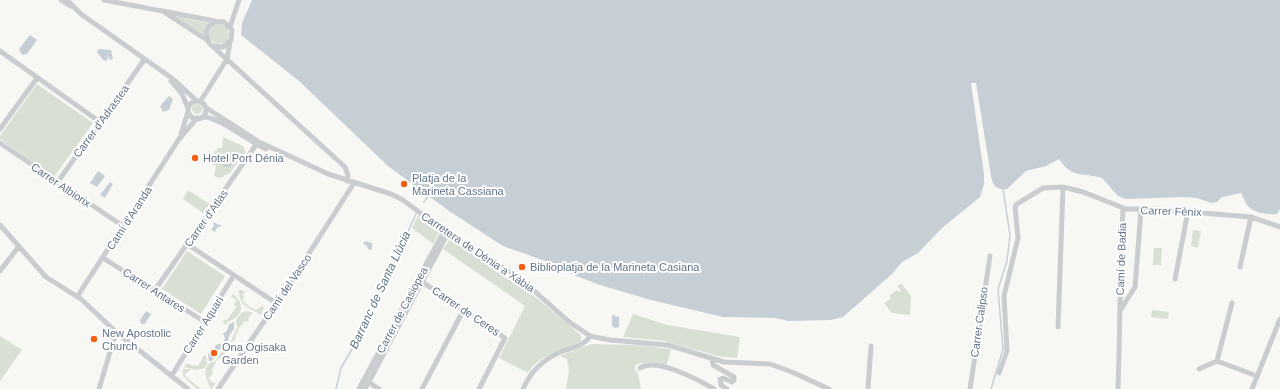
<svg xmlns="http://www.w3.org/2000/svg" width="1280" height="389" viewBox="0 0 1280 389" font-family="Arial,sans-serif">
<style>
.green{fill:#d8e0d4}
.water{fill:#c6cfd5}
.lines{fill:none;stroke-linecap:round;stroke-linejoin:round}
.stream{stroke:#c6cfd5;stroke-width:1.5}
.minor{stroke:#cacdd0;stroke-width:5}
.poi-dot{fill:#f55f16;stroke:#fff;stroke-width:1.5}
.labels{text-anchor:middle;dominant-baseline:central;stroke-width:4;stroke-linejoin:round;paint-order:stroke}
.street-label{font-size:11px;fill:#637488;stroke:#fff}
.poi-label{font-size:11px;fill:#637488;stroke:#fff;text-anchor:start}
.water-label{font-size:12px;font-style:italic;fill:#5f7784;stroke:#fff}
</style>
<rect width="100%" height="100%" fill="#f7f8f4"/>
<!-- green -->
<path class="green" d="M174,16l35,7 -4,5 -1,7z
M209 34a10 10 0 1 1 20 0a10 10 0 1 1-20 0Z
M37,84l56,39 -39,54 -54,-38v-3z
M192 109a5 5 0 1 1 10 0a5 5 0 1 1-10 0Z
M223,137l20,9 3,6 -17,22 -4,1 -4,3 -7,-2 2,-10 -6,-3v-3l5,-9 2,-1 1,-2h4z
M188,190l22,14 -7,9 -20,-14z
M418,216l21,17 -6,11 -21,-16z
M1193,230l8,1 -3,17 -7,-2z
M450,239l77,51 54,45v6c-19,11 -41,12 -53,32l-29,-15 26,-52 -82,-57z
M1154,248h8l-1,17h-8z
M187,251l38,25 -24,38 -39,-25z
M901,283l10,13 -1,19 -18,-2 -8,-10 7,-4 -2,-3 8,-6 2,2 2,-1 -4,-5z
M239,290h3l3,2 -3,3 2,1 -1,5 7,6 6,3 6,-4 2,1 -3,8c-11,-7 -23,-9 -22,-25z
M233,294c8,6 12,17 2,24 -3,3 -7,2 -10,7l-2,-3 1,-2h3l9,-13 -2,-3 3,-4 -6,-3z
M1152,310l17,2 -1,7 -17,-2z
M248,311l5,2 -5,5 1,2 -1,2 -3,-1 -7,8 1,2 -3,3 -1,6 -5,3 7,-15 -1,-8 6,-8z
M633,314l34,11 73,12 -3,21 -19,-2 -54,-15 -41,-4z
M0,336l22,14 -22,31z
M591,344l47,1 33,4 -4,16 -16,-3 -15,2 -1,5 3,4 3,16h-75l3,-19 -2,-11 -7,-3z
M227,348l3,2 -2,2 -2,-1 -2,6 -2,-1 -6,5 -4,9 1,4 -5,4 3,2v2l5,1 -5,6c-3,-7 -9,-17 -3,-24 2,-3 6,-3 8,-5 4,-5 5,-9 11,-12z
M204,355l2,1 1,8 -2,4 -9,2 -12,-3 3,-4 6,3 1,-1 4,1z
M183,369h8l-6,5 1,3 15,12h-4l-14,-13z"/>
<!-- water -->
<path class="water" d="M252,0h1028v209l-3,5c-10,1 -24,-1 -30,-9 -3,-4 -3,-8 -6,-12l-19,4 -5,5 -6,1 -14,-5 -14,-1 -57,2 -8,-3 -16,-18c-20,-6 -30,1 -43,-19l-13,7 -20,5 -19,18c-11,1 -14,-3 -16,-13l-15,-93h-5l13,91v10l-4,13 -38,31 -24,25 -16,9 -10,12 -49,43 -12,3 -42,1 -14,-3 -52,-1 -72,-17 -51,-15 -24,-9 -25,-13 -48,-17 -54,-35 -61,-45 -89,-85 -58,-46 1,-12z
M30,35l7,5 -10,14 -5,1 -3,-6z
M99,49l12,1 2,9 -3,1 -2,-4 -1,5 -4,-1 -6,-8z
M169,96l4,3 -4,11 -6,2 -3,-6z
M221 161a6 6 0 1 1 12 0a6 6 0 1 1-12 0Z
M98,171l7,5 -8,11 -7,-4z
M110,182l3,2 -8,14 -5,-3z
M213,222l9,4 -5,2 -2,4 -4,-3 3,-3z
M365,241l7,2v6l-3,1 -3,-5 -3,-1z
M146,311l5,3 -6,10h-4l-1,-4z
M614,314l2,3 3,-1v11l-4,1 -3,-2v-10z
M234,322v7l-5,7 -2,10 -9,4 -6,11h-3l-1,-7 6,-5 2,-4 7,-2 2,-5 -2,-5 3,-1 3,-8z"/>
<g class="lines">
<!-- stream -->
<path class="stream" d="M424,202l5,-7
M336,389l5,-21 25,-43 50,-111
M991,389l12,-40 -5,-60 9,-28 3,-26 -7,-46"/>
<!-- minor -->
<path class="minor" d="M61,0l9,6
M67,0l14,14 92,65 24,22
M104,0l111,21
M164,12l43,28
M230,27l9,-27
M214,46l9,1 8,-7 1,-10 -8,-8c-9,-2 -15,2 -18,10l3,11 136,124 3,8 -1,6
M0,51l100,71
M171,81l11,13 6,14
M188 110a9 9 0 1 1 18 0a9 9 0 1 1-18 0Z
M200,102l27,-43 3,-17
M205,107l54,35 50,23 19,9 63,20 12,6 41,31 77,48 47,42 22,15 20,4 58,5 56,17 46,2 22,8 37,17
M202,117c15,-2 47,25 64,32
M0,129l37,-51
M181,134l7,-22
M0,143l123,83
M57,183l87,-123
M0,225l46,52 35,22 35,33 72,57
M187,244l89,59
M103,258l102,64
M1240,267l11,-50
M0,271l19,-25
M1175,279l13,-68
M421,281l84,57 -26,51
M155,290l101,-145
M77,297l102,-158 18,-21
M1121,309l14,-22 6,-77
M1058,327l5,-140
M712,358l1,7 21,12v3l-2,2 -9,-4 -3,1 1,6 6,4
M1217,361l15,-58
M640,368c16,-11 59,12 74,21
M1199,369l18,-8 40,15
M999,373l8,-22 -3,-55 14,-58 -3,-31 2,-3 26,-16 20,-1 20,5 43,17h28l97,8 29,10
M172,375l62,-100
M367,381l12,8
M99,389l17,-57
M218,389l72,-106 64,-100
M359,389l85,-158
M365,389l83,-156
M422,389l42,-80
M523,389c8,-19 22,-31 40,-38 11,-4 21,-5 27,-15
M868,389l3,-43
M970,389l20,-133
M1118,389c2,-60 2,-120 5,-180
M1252,389l28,-70"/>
</g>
<!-- markers -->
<g class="poi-dot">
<circle cx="195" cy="158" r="4"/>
<circle cx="404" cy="184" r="4"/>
<circle cx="522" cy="267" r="4"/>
<circle cx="94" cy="339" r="4"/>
<circle cx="214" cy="353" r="4"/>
</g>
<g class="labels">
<!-- street labels -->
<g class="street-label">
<text transform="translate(101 121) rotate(-54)">Carrer d'Adrastea</text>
<text transform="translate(61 185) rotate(34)">Carrer Albiorix</text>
<text transform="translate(1171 211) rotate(2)">Carrer Fènix</text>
<text transform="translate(129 218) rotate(-57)">Camí d'Aranda</text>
<text transform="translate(206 218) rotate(-55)">Carrer d'Atlas</text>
<text transform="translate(478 252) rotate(34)">Carretera de Dénia a Xàbia</text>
<text transform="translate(1121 259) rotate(-88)">Camí de Badia</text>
<text transform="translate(287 287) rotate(-56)">Camí del Vasco</text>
<text transform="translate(154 290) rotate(33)">Carrer Antares</text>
<text transform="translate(402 310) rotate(-62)">Carrer de Casiopea</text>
<text transform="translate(466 311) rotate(34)">Carrer de Ceres</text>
<text transform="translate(979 322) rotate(-82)">Carrer Calipso</text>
<text transform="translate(203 325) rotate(-58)">Carrer Aquari</text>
</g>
<!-- poi labels -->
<g class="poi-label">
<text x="203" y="158">Hotel Port Dénia</text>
<text x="412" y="178">Platja de la<tspan x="412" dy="13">Marineta Cassiana</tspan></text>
<text x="530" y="267">Biblioplatja de la Marineta Casiana</text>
<text x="102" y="333">New Apostolic<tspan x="102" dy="13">Church</tspan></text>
<text x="222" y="347">Ona Ogisaka<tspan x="222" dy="13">Garden</tspan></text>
</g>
<!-- water labels -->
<g class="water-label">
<text transform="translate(380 290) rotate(-65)">Barranc de Santa Llúcia</text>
</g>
</g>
</svg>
